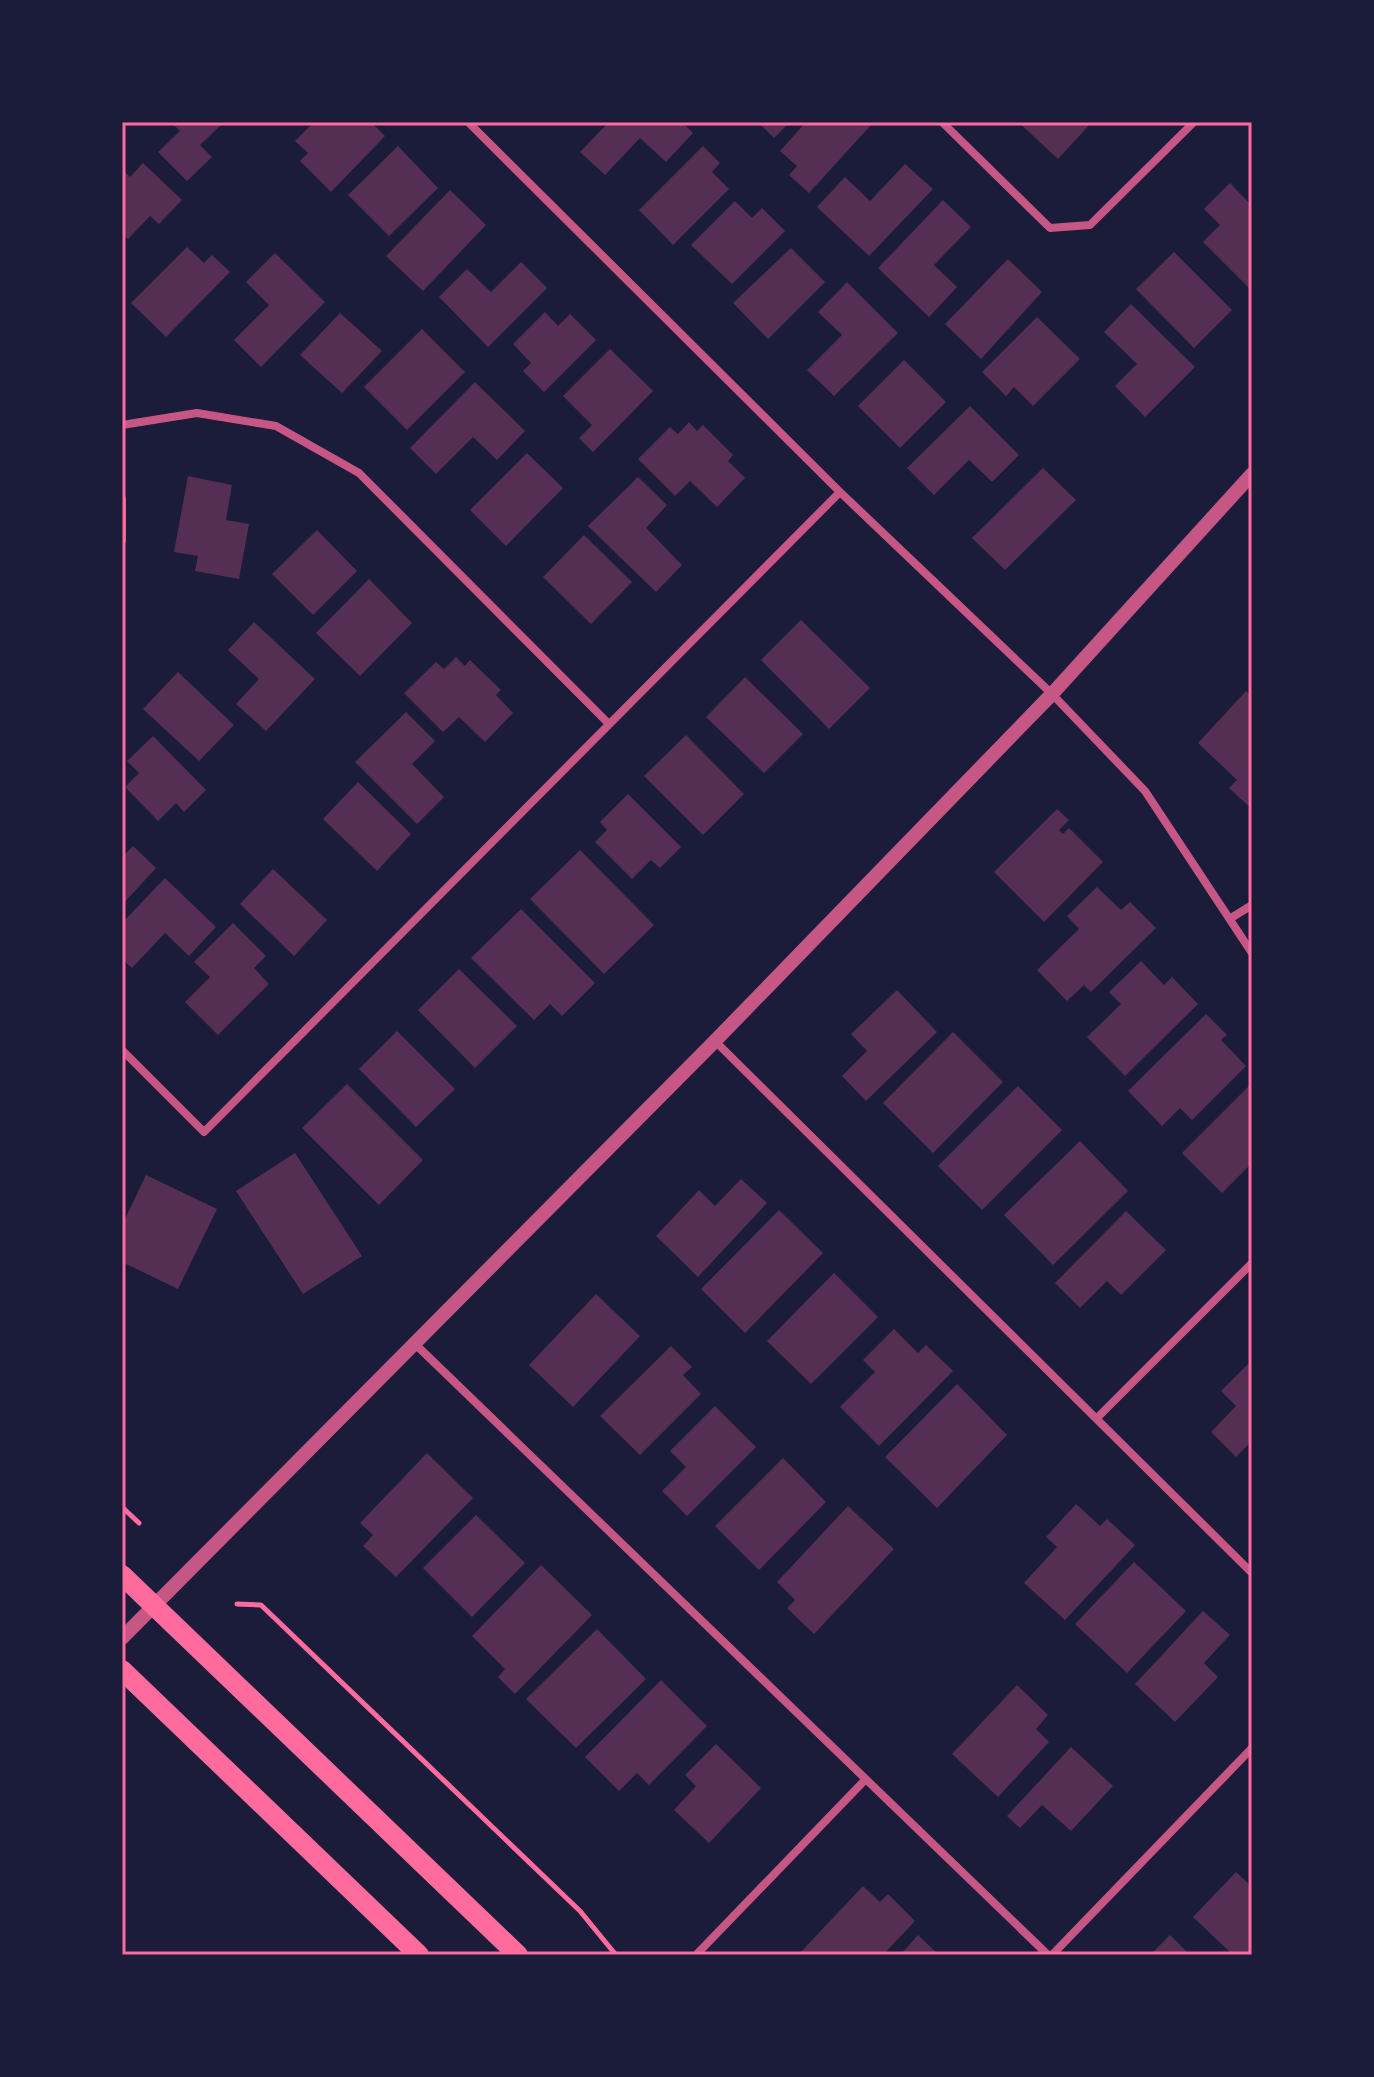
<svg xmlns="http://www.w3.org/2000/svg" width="1374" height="2077" viewBox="0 0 1374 2077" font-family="'Playfair Display',serif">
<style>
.building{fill:#542f53}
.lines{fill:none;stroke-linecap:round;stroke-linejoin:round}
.path{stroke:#ff6b9d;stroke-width:5}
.minor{stroke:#c65784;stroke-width:8}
.tertiary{stroke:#c65784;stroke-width:14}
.primary{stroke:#ff6b9d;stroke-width:20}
.neatline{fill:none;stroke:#ff6b9d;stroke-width:3}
</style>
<rect width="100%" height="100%" fill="#1b1b3a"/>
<!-- building -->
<path class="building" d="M171,122h53l-24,23 12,12 -25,24 -29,-29 22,-21z
M314,122h57l14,14 -54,56 -31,-31 8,-8 -13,-12z
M609,122h73l11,11 -27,29 -26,-24 -35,37 -25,-23z
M758,122h32l-16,16z
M806,122h62l3,3 -62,68 -20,-18 8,-9 -17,-15z
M1018,122h74l-34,37z
M398,146l40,42 -49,48 -41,-41z
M703,146l17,17 -8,9 17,17 -56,56 -34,-35z
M143,163l39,37 -23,24 -9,-8 -22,23 -6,-5v-65l8,8z
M905,164l28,25 -64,67 -52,-49 28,-30 25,24z
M1230,183l22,23v85l-49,-49 17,-17 -16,-16z
M450,190l36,35 -63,66 -37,-35z
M943,200l28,27 -37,38 23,22 -28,30 -51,-49z
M735,201l17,17 10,-10 23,23 -53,53 -41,-39z
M187,247l17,16 8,-8 18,17 -64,65 -35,-34z
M791,248l34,34 -57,57 -35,-36z
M1174,252l58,58 -38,38 -58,-59z
M275,253l50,49 -64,65 -27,-27 35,-35 -23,-23z
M1008,259l34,33 -61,67 -36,-35z
M521,262l26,26 -59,59 -49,-50 28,-28 24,23z
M847,282l51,51 -64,63 -27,-26 35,-35 -24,-23z
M1131,304l64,63 -50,50 -30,-31 22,-22 -33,-32z
M545,312l13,14 12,-12 26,26 -52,52 -21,-21 8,-8 -18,-19z
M340,313l42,38 -40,42 -42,-38z
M1037,317l43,42 -47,47 -19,-19 -8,9 -24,-24z
M422,329l43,43 -58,58 -43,-43z
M610,349l43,42 -60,61 -14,-14 13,-13 -29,-29z
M904,360l42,42 -46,46 -42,-42z
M475,382l50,49 -28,29 -24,-23 -37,37 -26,-26z
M970,406l49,49 -27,27 -23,-22 -35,35 -27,-27z
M689,422l8,9 6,-6 30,30 -5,6 17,17 -28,29 -27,-26 -15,15 -37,-37 32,-32 8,7z
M527,453l36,35 -57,58 -36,-36z
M1043,468l33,32 -71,70 -33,-32z
M188,476l44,9 -6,35 23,4 -10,55 -44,-8 3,-15 -24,-4z
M638,477l29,28 -21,23 36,37 -26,27 -68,-66z
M317,530l40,41 -44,44 -41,-41z
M584,535l48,47 -41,42 -48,-47z
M369,579l43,44 -52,53 -44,-43z
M801,620l69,68 -41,41 -68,-69z
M254,622l61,57 -49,52 -30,-27 23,-25 -31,-29z
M456,657l9,9 5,-6 31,30 -5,5 17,18 -28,29 -26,-25 -16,15 -39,-39 32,-31 8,7z
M178,672l56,53 -35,36 -56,-52z
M745,677l58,57 -39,39 -58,-56z
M1246,691l6,5v113l-23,-21 8,-8 -39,-37z
M406,712l29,29 -23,23 32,33 -27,27 -62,-62z
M686,735l58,59 -41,41 -59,-59z
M153,736l53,54 -22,22 -8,-9 -18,18 -33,-34 14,-14 -12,-12z
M358,782l53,52 -34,37 -54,-52z
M628,794l53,53 -21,21 -9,-8 -19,19 -37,-37 12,-12 -7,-8z
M1057,809l12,11 -10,10 4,4 6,-6 34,34 -59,60 -50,-50z
M133,846l23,22 -34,37v-53l2,3z
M580,850l74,75 -50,49 -74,-75z
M273,869l54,51 -33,36 -54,-52z
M165,878l51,49 -27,29 -24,-23 -33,35 -10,-9v-36z
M1097,887l24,23 9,-8 26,26 -65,64 -7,-7 -17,16 -30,-31 42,-41 -12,-13z
M521,909l74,74 -33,33 -12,-12 -16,16 -63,-62z
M233,923l33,33 -12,12 15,16 -51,51 -33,-33 25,-25 -16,-15z
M1141,961l23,24 8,-8 26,27 -73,72 -38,-39 34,-33 -12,-12z
M459,969l58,57 -42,42 -57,-58z
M897,990l40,42 -71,69 -24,-25 25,-25 -16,-17z
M1206,1014l21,21 -6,5 25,26 -54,54 -12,-12 -18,18 -34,-35z
M397,1031l58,58 -39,38 -57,-58z
M953,1032l50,50 -70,71 -50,-50z
M1252,1083v80l-30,30 -40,-40z
M347,1084l76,76 -44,45 -77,-77z
M1018,1086l44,44 -80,80 -44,-44z
M1080,1141l48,50 -75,74 -49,-50z
M295,1153l67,103 -59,38 -67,-103z
M146,1175l71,34 -39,80 -56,-27v-37z
M741,1179l26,24 -69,74 -42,-41 43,-46 16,16z
M779,1210l44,43 -78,80 -44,-44z
M1126,1211l40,39 -45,45 -14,-14 -27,27 -25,-25z
M834,1273l44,44 -67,67 -44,-43z
M596,1294l44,42 -67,71 -44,-42z
M894,1329l24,24 8,-8 27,26 -74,75 -39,-39 35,-35 -12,-12z
M671,1346l21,21 -9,8 18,19 -61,61 -40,-39z
M1252,1360v81l-16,16 -25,-25 25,-26 -15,-15z
M957,1384l50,51 -70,73 -52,-51z
M715,1406l41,41 -69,69 -25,-25 24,-24 -16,-16z
M427,1453l46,45 -77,79 -33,-31 10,-11 -13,-12z
M783,1458l43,44 -67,68 -44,-44z
M1076,1504l24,22 7,-7 28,26 -70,75 -41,-37 33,-36 -11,-10z
M848,1506l46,43 -80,85 -27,-26 8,-8 -18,-18z
M476,1515l49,48 -53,54 -49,-49z
M1134,1562l52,49 -59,62 -52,-49z
M541,1565l51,50 -77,79 -17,-17 7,-8 -33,-33z
M1203,1611l27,24 -26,28 14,14 -43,45 -40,-38z
M597,1629l49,50 -70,69 -50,-49z
M661,1680l46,46 -58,59 -12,-12 -18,18 -34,-34z
M1017,1685l31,30 -12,14 13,13 -51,55 -46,-43z
M716,1744l45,44 -52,55 -35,-33 22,-24 -11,-11z
M1071,1747l42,39 -42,45 -29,-26 -22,23 -13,-12z
M1236,1872l16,15v68h-19l-40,-38z
M863,1886l17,16 8,-8 27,27 -32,34h-85z
M918,1935l21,20h-39z
M1170,1935l20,20h-40z"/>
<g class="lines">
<!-- path -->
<path class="path" d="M122,1507l17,16
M237,1604l24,1 319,306 36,44"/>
<!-- minor -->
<path class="minor" d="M468,122l372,370 212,202 93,97 107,162
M942,122l108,106 40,-3 104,-103
M122,425l75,-12 79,13 83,47 250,251
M122,499v41
M1231,918l21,-13
M715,1041l537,532
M122,1050l82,82 636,-640
M413,1342l635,613
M1097,1418l155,-155
M696,1955l168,-174
M1052,1955l200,-207"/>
<!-- tertiary -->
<path class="tertiary" d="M122,1638l593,-597 337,-347 200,-220"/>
<!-- primary -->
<path class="primary" d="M122,1575l396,380
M122,1670l297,285"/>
</g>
<!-- border -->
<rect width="1374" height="2077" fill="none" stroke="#1b1b3a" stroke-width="248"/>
<rect x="124" y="124" width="1126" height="1829" class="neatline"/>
</svg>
